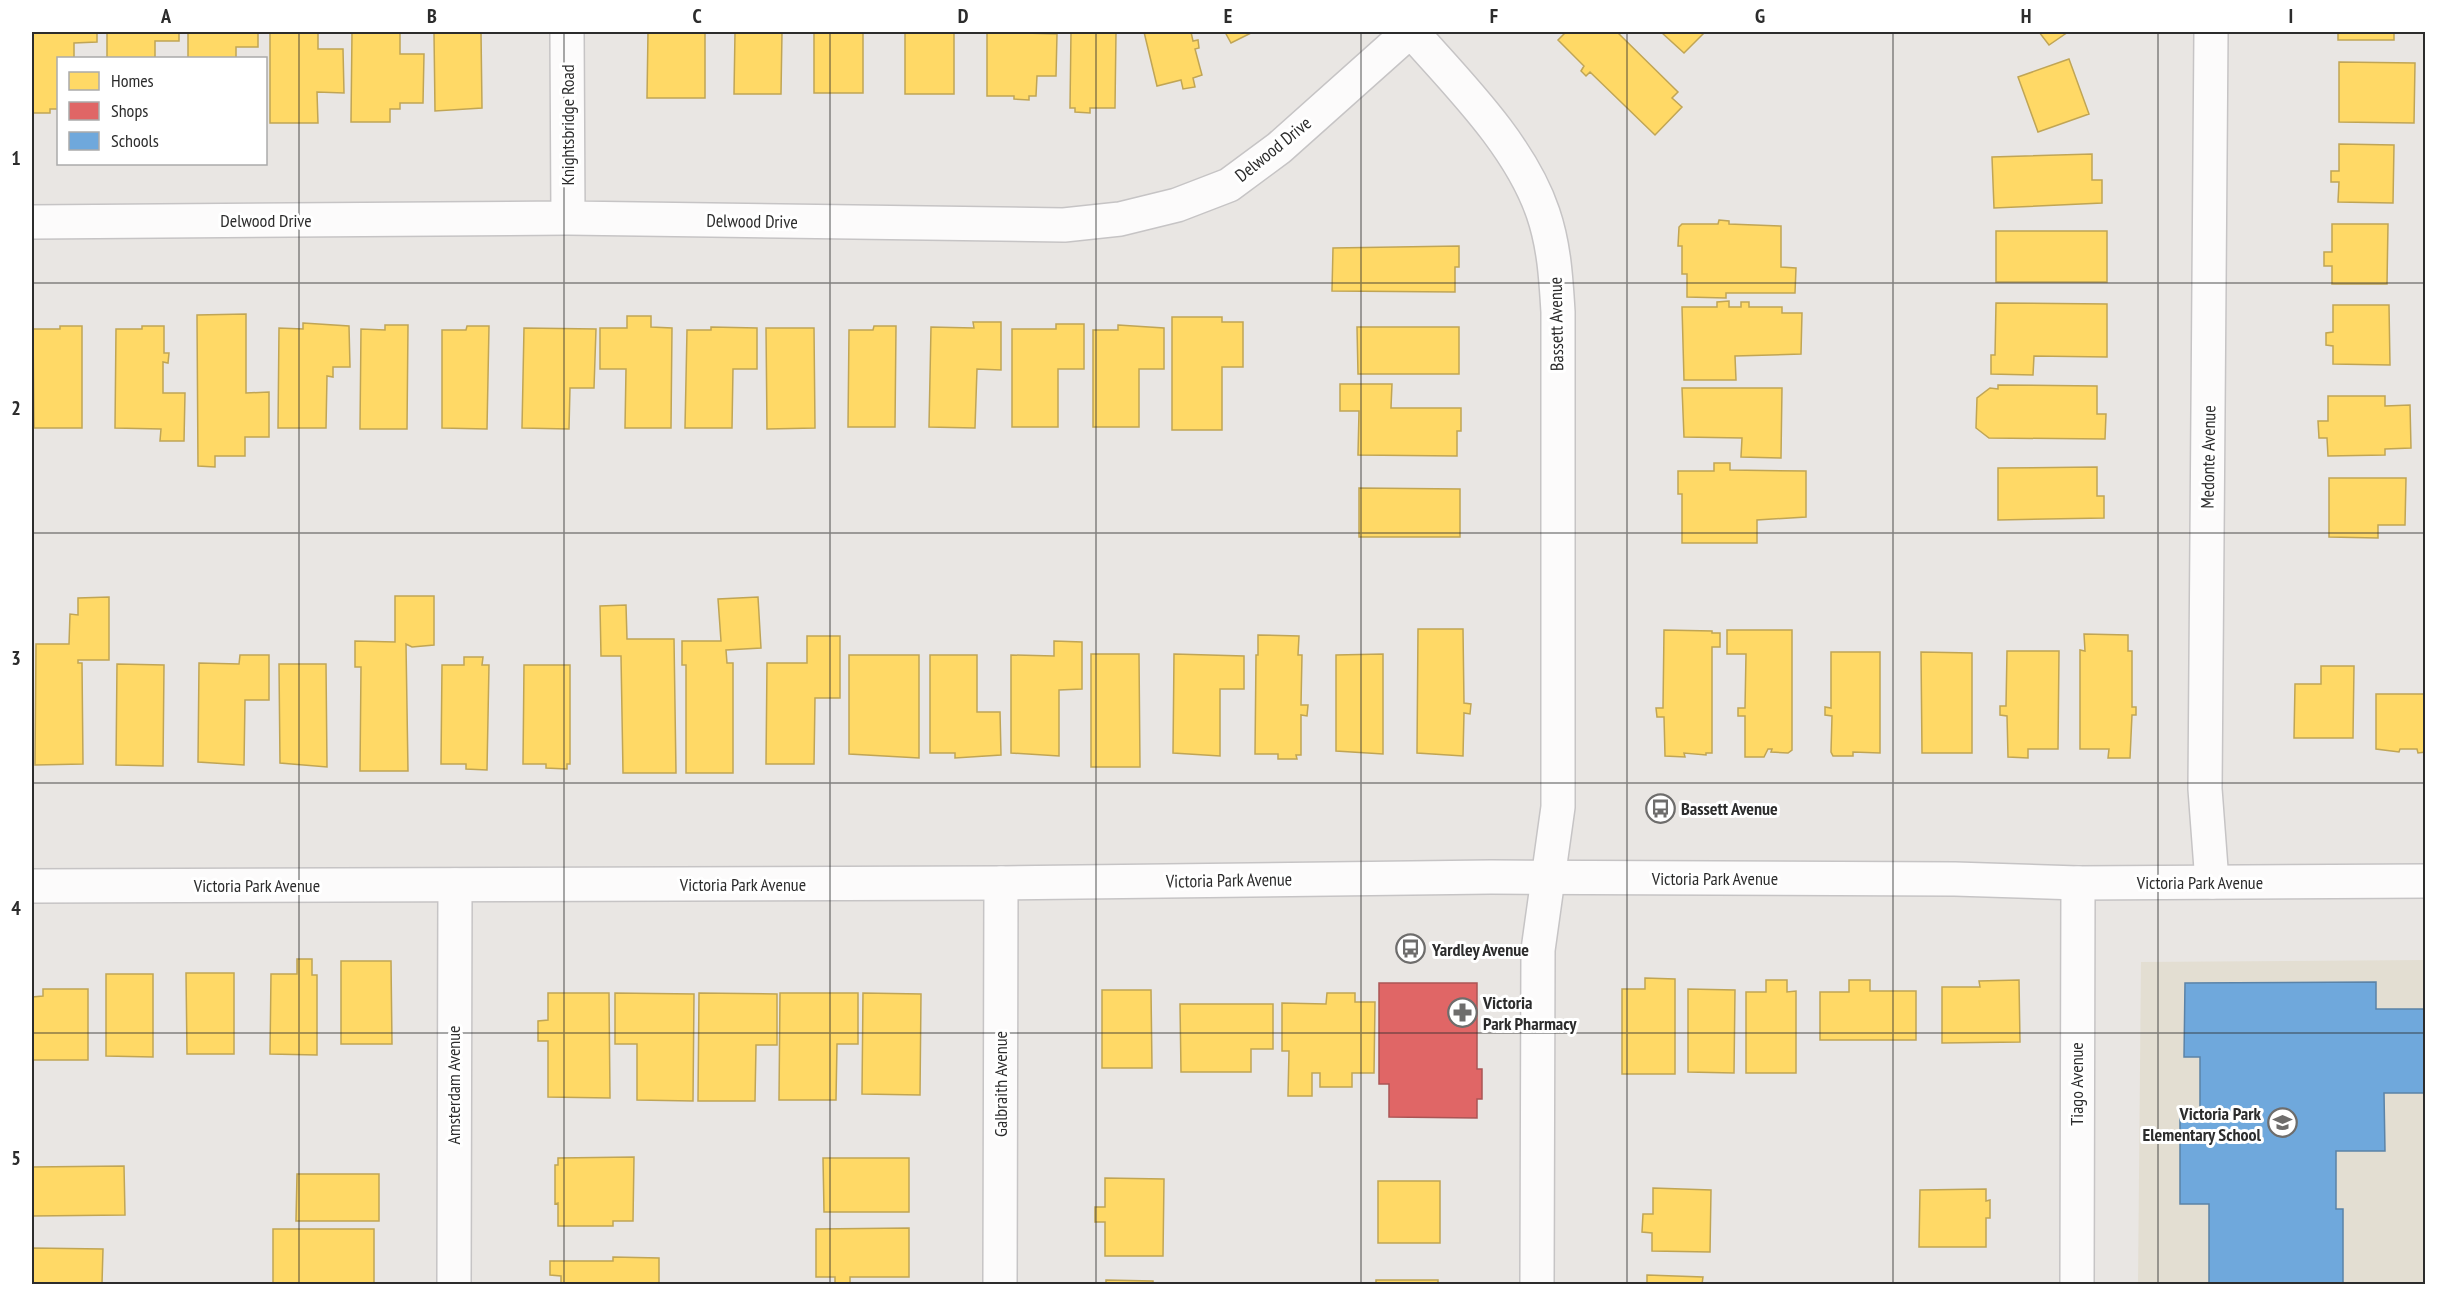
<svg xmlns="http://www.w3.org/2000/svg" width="2457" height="1316" viewBox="0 0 2457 1316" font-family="'PT Sans Narrow',sans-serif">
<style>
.education{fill:#e3ded2}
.homes{fill:#ffd966;stroke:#c0a555;stroke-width:1.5}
.shops{fill:#e06666;stroke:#a55;stroke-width:1.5}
.schools{fill:#6fa8dc;stroke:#5b83a7;stroke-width:1.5}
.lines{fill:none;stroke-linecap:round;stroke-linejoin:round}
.street-casing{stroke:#c6c4c5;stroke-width:36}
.secondary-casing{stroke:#c6c4c5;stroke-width:36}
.street{stroke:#fcfbfb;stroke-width:33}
.secondary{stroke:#fcfbfb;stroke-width:33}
.grid{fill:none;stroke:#2c2c2c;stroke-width:1.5;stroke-opacity:0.55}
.labels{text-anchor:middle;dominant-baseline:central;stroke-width:6;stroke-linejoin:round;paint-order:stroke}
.street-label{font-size:18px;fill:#2c2c2c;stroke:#fff}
.poi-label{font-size:18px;font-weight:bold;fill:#2c2c2c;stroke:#fff;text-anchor:start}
.neatline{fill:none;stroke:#2c2c2c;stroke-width:2}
.grid-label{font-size:20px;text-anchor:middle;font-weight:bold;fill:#2c2c2c}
</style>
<rect width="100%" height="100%" fill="#e9e6e3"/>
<!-- education -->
<path class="education" d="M2425,960v324h-287l3,-322z"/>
<!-- homes -->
<path class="homes" d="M32,32h65v10l-23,1v15h-16v51h-8v4h-18z
M107,32h72v9h-24v17h-48z
M188,32h70v15h-22v11h-48z
M270,32h48v17h25l1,44 -27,-1 1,31h-48z
M352,32h48v22h24l-1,49h-23v6h-10v13h-39z
M434,32h47l1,76 -47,3z
M648,32h57v66h-58z
M735,32h47l-1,62h-47z
M814,32h49v61h-49z
M905,32h49v62h-49z
M987,32l70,2 -1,42h-19l-1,20h-7v4l-15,-1v-3h-27z
M1071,32h45l-1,76h-25v5l-15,-1v-4h-5z
M1144,32h47l2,9 5,-1 1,8 -4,1 7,26 -9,3 2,9 -12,2 -2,-9 -24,6z
M1225,32h28l-22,11z
M1566,32h51l61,60 -6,6 10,9 -27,28 -65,-63 -4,4 -5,-5 3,-5 -26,-26z
M1661,32h44l-21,21z
M2039,32h29l-19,13z
M2338,32h56v8h-56z
M2069,59l20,55 -51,18 -20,-55z
M2339,62l76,1 -1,60 -75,-1z
M2339,144l55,1 -1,58 -55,-1 1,-20h-8v-11h8z
M2092,154v26h10v23l-108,5 -2,-51z
M1719,220l10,1v3l52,2v41l15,1 -1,25h-69v5l-39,-1v-23h-5v-28h-4l1,-19 3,-3h36z
M2332,224h56l-1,60h-55v-18h-8v-14h8z
M1996,231h111v51h-111z
M1459,246v21h-4v25l-123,-1 1,-43z
M1729,301v6h12v-5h8v5h33v6h20l-1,41 -66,2 1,24h-52l-2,-73h35v-5z
M1996,303l111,1v53l-73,-1 -1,19 -42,-1v-19h4z
M2333,305h56l1,60 -57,-1v-18l-7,-1v-12l7,-1z
M246,314v79l23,-1v45h-24v19h-30v11l-17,-1 -1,-151z
M627,316h24v11l21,1 -1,100h-46l1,-59h-26v-41h27z
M1172,317h50v5h21v45h-21v63h-50z
M973,322h28v48l-24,-1 -2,59 -46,-1 2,-100 43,1z
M303,323l46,3 1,41h-17v10l-6,-1 -1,52h-48l1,-100 24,1z
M1056,324h28v45h-26v58h-46v-98h44z
M385,325h23l-1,104h-47l1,-100 24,1z
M1118,325l46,3v41h-25v58h-46v-97h25z
M60,326h22v102h-48l-1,-99h27z
M142,326h22v27h5l-1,10 -5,-1v31h22l-1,48h-24l1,-12 -46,-1 1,-99h26z
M467,326h22l-2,103 -45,-1v-98h24z
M874,326h22l-1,101h-47l1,-97h24z
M711,327l46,1v41h-24l-1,59h-47l2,-98h24z
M1357,327h102v47h-101z
M524,328l72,1 -2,59h-24l-1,41 -47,-1z
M766,328h48l1,100 -48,1z
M1340,384h52l-1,24h70v23h-4v25l-99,-1 1,-44h-19z
M1998,385l99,1v28h9l-1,25 -116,-1 -13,-10 1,-30 13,-10 8,1z
M1682,388h100l-1,70 -40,-1 1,-19 -58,-1z
M2328,396h57v10l25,-1 1,43 -26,1v6l-57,1 -1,-18h-8l-1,-17h10z
M1714,463h16v7l76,1v46l-49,3v23h-75v-49h-4v-23h36z
M2097,467v29h7v22l-106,2v-52z
M2329,478h77l-1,47h-27v13l-49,-1z
M1359,488l101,1v48h-101z
M395,596h39v49l-22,2 -6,-3 2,127h-48l1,-104h-6v-26l40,1z
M109,597v63h-31v3h4l1,101 -48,1 1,-121h33l1,-30 8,1v-17z
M758,597l3,51 -35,2 1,13h6v110h-47v-108h-4v-24h39l-3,-42z
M626,605l1,34h47l2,134h-53l-2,-117h-20l-1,-50z
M1418,629h45l1,74 7,1 -1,10 -6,-1 -1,43 -46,-3z
M1664,630l48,1v2h8v14h-8v106h-6v2l-22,-2 1,4 -20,-1 -1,-39h-7l-1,-9h7z
M1727,630h65v120l-4,3 -17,-1 1,-3h-4l-4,8h-19v-41h-7v-8h7l1,-54h-19z
M2084,634l44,1v16h4v56h4v8h-4l-2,43h-22l1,-9h-29v-99l5,1z
M1258,635l41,1 -1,19h4l-1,50h7l-1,11 -6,-1v40h-5l1,4h-19v-5h-23l1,-99h2z
M807,636h33v62h-25l-1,66h-48l1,-101h40z
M1054,641l28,1v47l-23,1v66l-48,-3v-98l43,1z
M2007,651h52l-1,98h-30v9l-20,-1 -1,-41 -7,-1v-9h6z
M1831,652h49v101l-27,-1v4h-20l-2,-4 1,-36 -7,-1v-8l6,1z
M1921,652l51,1v100h-50z
M1091,654h48l1,113h-49z
M1174,654l70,2v33h-24v67l-47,-3z
M1383,654v100l-47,-3v-96z
M240,655h29v45h-24l-1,65 -46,-3 1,-99 40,1z
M849,655h70v103l-70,-4z
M930,655h47v57h23l1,43 -46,3v-5h-25z
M464,657h19l-1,8h7l-2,105 -21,-1v-5h-25l1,-99h22z
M117,664l47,1 -1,101 -47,-1z
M279,664h47l1,103 -47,-4z
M524,665h46v99h-3v5l-21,-1v-4h-23z
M2321,666h33l-1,72h-59l1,-54h26z
M2376,694h50v58l-8,1 -1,-4h-17l-1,3 -23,-3z
M297,959h15v16h5v80l-47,-1 1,-80h26z
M341,961h50l1,83h-51z
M186,973h48v81h-47z
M106,974h47v83l-47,-1z
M1645,978l30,1v95h-53v-85h23z
M1766,980h21v12l9,-1v82h-50v-81h20z
M1849,980h21v11h46v49h-96v-48h29z
M2019,980l1,62 -78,1v-56h38l-1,-6z
M43,989h45v71h-56v-63l11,-1z
M1688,989l47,1 -1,83 -46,-1z
M1102,990h49l1,78h-50z
M548,993h61l1,105 -62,-1v-56h-10v-20l10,-1z
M615,993l79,1 -1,107 -56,-1v-56h-22z
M699,993l78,1v51h-21l-1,56h-57z
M780,993h78v51h-21l-1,56h-57z
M863,993l58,1 -1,101 -58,-1z
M1327,993h28v9h20l-1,71h-22v14h-32v-14h-8v23h-24l1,-45h-7v-48l44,1z
M1180,1004h93v45h-22v23h-70z
M634,1157l-1,64h-20v5h-55v-23l-3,1v-39h3v-7z
M823,1158h86v54h-85z
M124,1166l1,49 -93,1v-49z
M297,1174h82v47h-83z
M1105,1178l59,1 -1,77h-58v-34h-10v-15h10z
M1378,1181h62v62h-62z
M1653,1188l58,2 -1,62 -58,-1v-18l-10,-1 1,-18h10z
M1986,1189v12l4,-1v18h-4v29h-67l1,-57z
M909,1228v49h-59v7h-15v-7h-19v-48z
M273,1229h101v55h-101z
M32,1248l71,1 -1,35h-70z
M613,1257l46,1v26h-98v-8l-11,-1v-14h63z
M1647,1275l56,2 -1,7h-55z
M1106,1280l47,1v3h-47z
M1376,1280h62v4h-62z"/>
<!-- shops -->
<path class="shops" d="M1379,983h98v86h5v30h-5v19l-88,-1v-33h-10z"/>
<!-- schools -->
<path class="schools" d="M2376,982v27h50v84h-42l1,58h-49v58h7v75h-134v-80h-29v-86h20v-61h-16l1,-74z"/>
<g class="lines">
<defs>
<path id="street" d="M567,32l1,186
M1412,32c46,52 108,113 131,181 11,32 13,65 15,99v495l-20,143 -1,334
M2211,32l-6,757 7,93
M32,222l536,-4 496,7 56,-6 57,-14 52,-20 50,-37 130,-116
M454,1284l1,-399
M1000,1284l1,-401
M2077,1284l1,-401"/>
<path id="secondary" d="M32,886l969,-3 490,-6 464,2 123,4 348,-2"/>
</defs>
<!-- street casing -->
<use href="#street" class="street-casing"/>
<!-- secondary casing -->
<use href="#secondary" class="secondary-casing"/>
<!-- street -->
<use href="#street" class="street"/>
<!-- secondary -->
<use href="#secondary" class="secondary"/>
</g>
<!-- grid -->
<path class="grid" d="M299,32v1252M564,32v1252M830,32v1252M1096,32v1252M1361,32v1252M1627,32v1252M1893,32v1252M2158,32v1252M32,283h2394M32,533h2394M32,783h2394M32,1033h2394"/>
<!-- icons -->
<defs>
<symbol id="bus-ring" viewBox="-11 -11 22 22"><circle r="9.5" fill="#fff" stroke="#6e6d6c" stroke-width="1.5"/><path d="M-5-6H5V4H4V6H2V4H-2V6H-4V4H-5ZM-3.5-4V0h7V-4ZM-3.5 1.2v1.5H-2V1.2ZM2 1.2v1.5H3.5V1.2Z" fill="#6e6d6c"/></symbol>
<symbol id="pharmacy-ring" viewBox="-11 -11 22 22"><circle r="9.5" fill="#fff" stroke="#6e6d6c" stroke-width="1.5"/><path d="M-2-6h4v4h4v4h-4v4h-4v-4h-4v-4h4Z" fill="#6e6d6c"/></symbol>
<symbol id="school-ring" viewBox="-11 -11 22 22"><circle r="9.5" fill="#fff" stroke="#6e6d6c" stroke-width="1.5"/><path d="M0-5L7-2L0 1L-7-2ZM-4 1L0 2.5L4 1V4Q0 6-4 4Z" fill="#6e6d6c"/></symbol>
</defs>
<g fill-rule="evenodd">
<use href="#bus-ring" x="1644" y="792" width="33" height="33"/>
<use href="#bus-ring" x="1394" y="932" width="33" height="33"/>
<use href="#pharmacy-ring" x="1446" y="996" width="33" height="33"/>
<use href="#school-ring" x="2266" y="1106" width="33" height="33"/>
</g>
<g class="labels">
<!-- street labels -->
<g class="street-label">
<text transform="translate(567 125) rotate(-90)">Knightsbridge Road</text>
<text transform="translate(1273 149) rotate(-39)">Delwood Drive</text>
<text x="266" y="220">Delwood Drive</text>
<text transform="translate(752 221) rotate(1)">Delwood Drive</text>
<text transform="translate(1556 324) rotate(-91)">Bassett Avenue</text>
<text transform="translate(2208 457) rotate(-89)">Medonte Avenue</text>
<text x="1715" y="878">Victoria Park Avenue</text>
<text transform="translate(1229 880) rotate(-1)">Victoria Park Avenue</text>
<text x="2200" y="882">Victoria Park Avenue</text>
<text x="743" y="884">Victoria Park Avenue</text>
<text x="257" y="885">Victoria Park Avenue</text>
<text transform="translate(1000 1084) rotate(-90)">Galbraith Avenue</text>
<text transform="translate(2076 1084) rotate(-90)">Tiago Avenue</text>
<text transform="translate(453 1085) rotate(-90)">Amsterdam Avenue</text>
</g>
<!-- poi labels -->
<g class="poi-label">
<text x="1681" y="808">Bassett Avenue</text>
<text x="1432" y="949">Yardley Avenue</text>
<text x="1483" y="1002">Victoria<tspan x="1483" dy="21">Park Pharmacy</tspan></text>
<text x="2261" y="1113" text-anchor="end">Victoria Park<tspan x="2261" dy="21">Elementary School</tspan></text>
</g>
</g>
<!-- border -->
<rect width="2457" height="1316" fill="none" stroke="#ffffff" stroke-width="66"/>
<!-- legend -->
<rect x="57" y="57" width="210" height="108" fill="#ffffff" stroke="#ababab" stroke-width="1.5"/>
<rect x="69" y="72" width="30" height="18" fill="#ffd966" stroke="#ababab" stroke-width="1.5"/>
<text x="111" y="87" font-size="18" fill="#2c2c2c">Homes</text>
<rect x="69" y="102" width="30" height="18" fill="#e06666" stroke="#ababab" stroke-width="1.5"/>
<text x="111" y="117" font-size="18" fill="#2c2c2c">Shops</text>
<rect x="69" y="132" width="30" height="18" fill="#6fa8dc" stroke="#ababab" stroke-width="1.5"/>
<text x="111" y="147" font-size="18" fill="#2c2c2c">Schools</text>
<rect x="33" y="33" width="2391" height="1250" class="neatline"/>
<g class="grid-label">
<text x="166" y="23">A</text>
<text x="432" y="23">B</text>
<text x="697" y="23">C</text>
<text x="963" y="23">D</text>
<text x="1228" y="23">E</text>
<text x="1494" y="23">F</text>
<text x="1760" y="23">G</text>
<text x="2026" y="23">H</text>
<text x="2291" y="23">I</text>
<text x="16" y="165">1</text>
<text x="16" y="415">2</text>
<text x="16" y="665">3</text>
<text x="16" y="915">4</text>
<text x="16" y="1165">5</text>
</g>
</svg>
